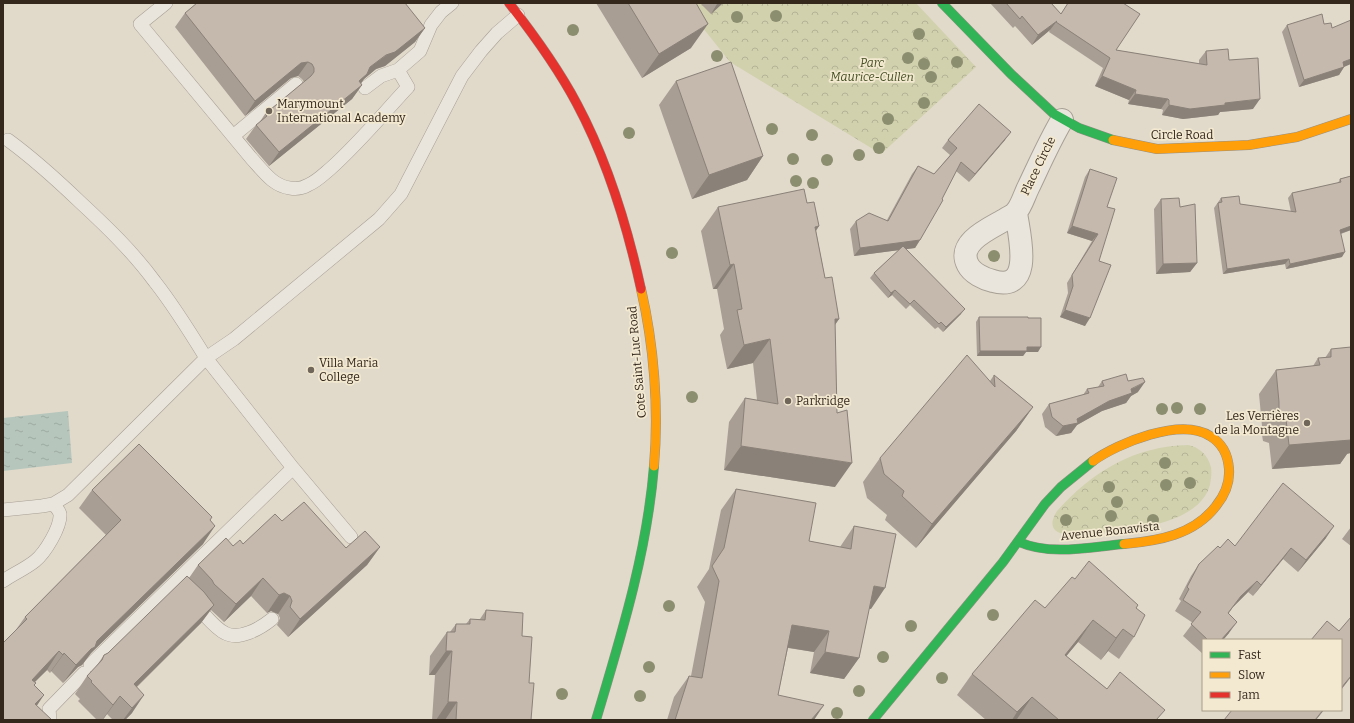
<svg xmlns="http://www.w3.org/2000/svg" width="1354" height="723" viewBox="0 0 1354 723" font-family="Bitter,serif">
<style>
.forest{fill:url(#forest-crowns)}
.water{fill:url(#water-ripples)}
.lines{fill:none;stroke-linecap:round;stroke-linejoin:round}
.lane-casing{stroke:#a69f94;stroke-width:14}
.street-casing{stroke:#a69f94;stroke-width:24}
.fast-casing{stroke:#968f84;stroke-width:10}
.slow-casing{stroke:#968f84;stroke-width:10}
.jam-casing{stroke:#968f84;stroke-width:10}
.lane{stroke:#eae5dc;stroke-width:13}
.street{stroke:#eae5dc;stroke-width:22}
.fast{stroke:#30b455;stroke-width:9}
.slow{stroke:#ff9f0a;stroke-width:9}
.jam{stroke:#e5322d;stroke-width:9}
.tree{fill:#8c8e70}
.wall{fill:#a99e94}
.shaded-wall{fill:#8a8178}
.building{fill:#c5b8ac;stroke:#8a8178}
.poi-dot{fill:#71665a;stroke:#f3e9d0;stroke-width:1.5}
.labels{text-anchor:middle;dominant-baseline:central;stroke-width:3.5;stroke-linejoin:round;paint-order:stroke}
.park-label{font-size:12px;font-style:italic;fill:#465025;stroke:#f3e9d0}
.poi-label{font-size:12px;fill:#34281d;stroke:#f3e9d0;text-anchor:start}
.street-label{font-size:12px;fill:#34281d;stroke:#f3e9d0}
</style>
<defs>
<pattern id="forest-crowns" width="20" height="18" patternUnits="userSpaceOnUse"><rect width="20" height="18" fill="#d1d1ae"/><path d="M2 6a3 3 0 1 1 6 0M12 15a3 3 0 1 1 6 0" fill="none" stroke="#b4b395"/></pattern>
<pattern id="water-ripples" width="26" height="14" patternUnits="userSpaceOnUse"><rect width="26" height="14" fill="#b6c6bc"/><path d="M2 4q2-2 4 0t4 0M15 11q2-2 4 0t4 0" fill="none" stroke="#9daaa1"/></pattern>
</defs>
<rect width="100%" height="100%" fill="#e1dacb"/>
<!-- forest -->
<path class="forest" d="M683,3h233l60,64 -95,87 -151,-92z
M1188,445c11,2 20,10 23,22 1,6 0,12 -1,18 -13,46 -100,46 -139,50 -17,-1 -24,-8 -14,-24 35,-39 77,-65 131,-66z"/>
<!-- water -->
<path class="water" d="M68,411l4,52 -69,8v-53z"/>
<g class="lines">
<defs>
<path id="lane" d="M166,3l-26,21 112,135c11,12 21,27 38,29 6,1 13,0 18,-3 8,-3 15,-10 22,-16 28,-25 52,-54 78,-82l-10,-17 22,-19 11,-26 10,-13 11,-9
M365,88l16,-12 17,-6
M233,136l63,-52
M8,140c26,19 49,40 72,62 27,25 53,50 75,80 19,24 35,50 51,76l28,-19 145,-120 22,-25 61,-118 19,-25 16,-18 21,-18
M293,468l58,69
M53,504l15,-9 138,-137 87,110 -203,197
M3,510l39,-4 11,-2c3,3 6,6 7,10 1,13 -15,39 -25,47 -10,8 -22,13 -32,20
M199,609c7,7 17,20 26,24 14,8 36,-5 47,-14
M50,720l-1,-11 35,-36"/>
<path id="street" d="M1016,213c3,21 19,80 -23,68 -9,-2 -21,-8 -25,-16 -12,-23 23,-37 38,-46 3,-2 8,-4 10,-7 5,-5 9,-18 12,-24 11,-23 21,-46 34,-68"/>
<path id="fast" d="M942,3l69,71 43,40 25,14 34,12
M1019,542c32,14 71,5 105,2
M596,720c25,-84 51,-167 58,-254
M873,720l130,-158 42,-58 16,-17 32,-26"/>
<path id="slow" d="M1113,140l44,9 92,-4 48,-8 54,-18
M641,289c13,56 18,120 13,177
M1093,461c25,-18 88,-44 117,-25 12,7 18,19 19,33 1,14 -4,26 -13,37 -22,29 -58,35 -92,38"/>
<path id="jam" d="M509,3c25,32 49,65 68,101 31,58 50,121 64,185"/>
</defs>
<!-- lane casing -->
<use href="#lane" class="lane-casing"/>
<!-- street casing -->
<use href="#street" class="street-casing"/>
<!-- fast casing -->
<use href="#fast" class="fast-casing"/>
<!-- slow casing -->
<use href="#slow" class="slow-casing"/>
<!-- jam casing -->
<use href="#jam" class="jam-casing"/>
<!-- lane -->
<use href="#lane" class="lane"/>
<!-- street -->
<use href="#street" class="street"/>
<!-- fast -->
<use href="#fast" class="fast"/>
<!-- slow -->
<use href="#slow" class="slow"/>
<!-- jam -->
<use href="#jam" class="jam"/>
</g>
<!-- trees -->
<g class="tree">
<circle cx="776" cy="16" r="6"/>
<circle cx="737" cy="17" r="6"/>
<circle cx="573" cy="30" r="6"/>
<circle cx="919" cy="34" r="6"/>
<circle cx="717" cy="56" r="6"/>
<circle cx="908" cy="58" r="6"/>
<circle cx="957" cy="62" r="6"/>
<circle cx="924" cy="64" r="6"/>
<circle cx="931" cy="77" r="6"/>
<circle cx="924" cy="103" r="6"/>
<circle cx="888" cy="119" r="6"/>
<circle cx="772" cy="129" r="6"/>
<circle cx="629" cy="133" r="6"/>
<circle cx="812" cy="135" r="6"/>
<circle cx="879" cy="148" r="6"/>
<circle cx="859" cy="155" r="6"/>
<circle cx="793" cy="159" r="6"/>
<circle cx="827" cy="160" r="6"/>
<circle cx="796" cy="181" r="6"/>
<circle cx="813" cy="183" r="6"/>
<circle cx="672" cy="253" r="6"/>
<circle cx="994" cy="256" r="6"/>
<circle cx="692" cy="397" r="6"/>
<circle cx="1177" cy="408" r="6"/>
<circle cx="1162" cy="409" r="6"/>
<circle cx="1200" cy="409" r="6"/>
<circle cx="1165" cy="463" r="6"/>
<circle cx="1190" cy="483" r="6"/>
<circle cx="1166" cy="485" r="6"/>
<circle cx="1109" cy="487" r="6"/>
<circle cx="1117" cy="502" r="6"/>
<circle cx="1111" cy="516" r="6"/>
<circle cx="1066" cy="520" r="6"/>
<circle cx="1153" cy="520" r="6"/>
<circle cx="669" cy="606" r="6"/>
<circle cx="993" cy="615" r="6"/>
<circle cx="911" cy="626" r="6"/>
<circle cx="883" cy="657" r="6"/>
<circle cx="649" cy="667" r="6"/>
<circle cx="942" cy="678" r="6"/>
<circle cx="859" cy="691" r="6"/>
<circle cx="562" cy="694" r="6"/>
<circle cx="640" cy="696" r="6"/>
<circle cx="837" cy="713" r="6"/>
</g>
<!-- wall -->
<path class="wall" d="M596,3h100l-5,45 -49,30z
M700,3h23l-12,11z
M990,3h61l10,11 7,-11h55l-7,47 83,14v-4l7,-9 23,9 24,49 -33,3 -2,3 -35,4 -21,-4 1,-5 -2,-1 -33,-5 1,-4 -34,-14 8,-18 -54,-36 1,-2 -18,15 -17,-19 -2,2z
M185,13l240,15 -10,14 -30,24 -9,3 -12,10 -3,4 1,2 -10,14 -83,67 -23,-27 10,-14 3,-2 6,-9 39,-32 -2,-3 -4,-3 -7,2 -46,38 -70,-89z
M1324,24l20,43 -5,8 -40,12 -17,-55 5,-7z
M676,81l87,75 -16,24 -55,19 -33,-94z
M948,140h57l-36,42 -13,-11 -36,69 -5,8 -10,1 56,65 -18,18 -5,-5 -3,2 -25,-24 -4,4 -14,-14 -4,3 -18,-20 4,-5 25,-23 -45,6 -4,-27 6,-8 31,-1 25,-46 6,-8 16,8 16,-19 -8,-7z
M1090,169l17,38 -8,54 -14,65 -25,-9 8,-24 -1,-10 25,-42 -25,-8 18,-56z
M1351,176v54l-10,4 1,23 -56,12 -1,-5 -62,10 -9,-66 7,-10 19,6 51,8 -3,-14 4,-5 46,-10 2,-4z
M1161,199l19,8 17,56 -7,9 -34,2 -2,-65z
M807,203l12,23 -3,5 9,47 14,41 -4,6v162l-111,-17 5,-48 16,-24 12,2 -4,-37 -26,6 -7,-34 4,-6 -7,-40h-4l-12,-58 17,-24z
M979,317l59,35h-12l-3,4h-46l-1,-34z
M1331,349l16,105 -7,10 -68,5 -3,-26 -6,-2 -1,-6v-9l-3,-32 17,-24 37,-4 5,-8h7z
M994,375l39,32 -17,24 -100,117 -31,-28 2,-5 -20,-17 -4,-16 17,-24 110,-77z
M1102,381h26l10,11 -7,4 -5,7 -24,8 -25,14 -6,8 -15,3 -11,-9 -3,-13 7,-10 34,-9 4,-6 11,-2z
M736,489l73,52 31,6 14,-21 17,83 -2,-1 -10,50 -15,21 -34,-6 4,-21 -26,-4 -10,47 36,25h-147l7,-23 15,-21h2l14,-74 -8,-15 12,-18 12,-59z
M92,490l118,31 -7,23 -112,109 -9,12 -4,2 -15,16 -12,-12 -1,2 -3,-3 -13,12 2,1 -2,2 -31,35 12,-89 10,-14 81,-82 -27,-27z
M282,521l64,27 34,-1 -13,18 -79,72 -11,-12 3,-7 -2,-4 -7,-3 -4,2 -16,-17 -27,26 -13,-12 -10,13 -64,64 -5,26 -7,7h-12l-6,-6 -4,6h-6l-19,-19 2,-2 -5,-5 12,-18 8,-8 9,-13 4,-2 81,-75 9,-13 35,-19 10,-2z
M1351,527v19l-9,-7z
M1326,538l-28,34 -15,-13 -30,37 -5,-4 -15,15 -4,6v20l-6,7h-20v14l-20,-18 10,-13 -18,-12 6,-10 -2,-2 12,-23 8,-12 21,-16 15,-2z
M1075,579l63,26 -2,3 -2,29 -15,22 -11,-8 -7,9 -23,-18 -12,14 41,33 51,31h-140l-1,-1 -2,1h-29l-29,-25 15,-21 73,-66z
M486,610l36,26 7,47 2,37h-99l3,-45h-6l1,-19 17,-24h3l6,-8h10l4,-5h10z"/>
<!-- shaded-wall -->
<path class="shaded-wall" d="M719,3h4l-12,11 6,-10z
M1057,21l-7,9 -18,15 6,-10z
M708,24l-17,24 -49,30 17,-24z
M425,28l-10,14 -30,24 -9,3 -12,10 -7,10 2,-8 11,-14z
M1351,59v5l-14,6 6,-8z
M308,62l-10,14 -7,2 -46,38 10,-15 46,-38z
M1344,67l-5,8 -40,12 5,-7z
M1102,76l34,14 -7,10 -34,-14z
M362,85l-10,14 -83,67 10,-14z
M1135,94l33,5 -7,10 -33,-5z
M1260,99l-7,10 -33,3 -2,3 -35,4 -21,-4 7,-10 56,-2z
M1011,132l-6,8 -36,42 6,-8z
M763,156l-16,24 -55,19 17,-24z
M819,226l-17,24 13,-23z
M1072,226l26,8 -6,7 -25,-8z
M1351,226v4l-15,5 4,-5z
M920,240l-5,8 -61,8 6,-8z
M1345,252l-3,5 -56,12 4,-5z
M1289,259l-4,5 -62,10 4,-5z
M1197,263l-7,9 -34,2 7,-10z
M734,264l-17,25h-4l17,-24z
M895,290l-3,5 -4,3 3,-5z
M965,309l-4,5 -18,18 3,-5z
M1065,310l25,8 -5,8 -25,-9z
M835,319h4l-17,24z
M770,339l-17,24 -26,6 17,-24z
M1027,347h14l-3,5h-12l-3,4h-46l3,-5z
M1145,382l-7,10 -7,4 -5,7 -24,8 -25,14 -6,8 -15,3 7,-10z
M1033,407l-17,24 -100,117 16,-24z
M1351,437v16l-4,1 -7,10 -68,5 17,-24z
M741,446l111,17 -17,24 -111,-17z
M215,526l-12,18 -112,109 -9,12 -4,2 -15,16 13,-18 21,-24z
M1334,526l-8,12 -28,34 8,-12z
M380,547l-13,18 -79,72 12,-18z
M1291,548l-8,11 -30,37 8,-11z
M263,578l-12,18 -27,26 12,-18z
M1257,581l-9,11 -15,15 -13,17 21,-28z
M874,586l11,2 -14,21 -12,-2z
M284,593l6,3 -12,18 -7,-3 -4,2 12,-18z
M214,605l-13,18 -77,76 10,-15z
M1093,620l-15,22 -28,34 15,-21z
M1237,622l-8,11 -6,7h-2z
M792,625l37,6 -15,21 -36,-6z
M1123,629l-15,22 -7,9 15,-22z
M59,651l-12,19 -28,28 13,-18z
M446,651h6l-17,24h-6z
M825,652l34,6 -15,21 -34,-6z
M64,653l-13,18 -1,2 13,-18z
M1351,676v1l-10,13v-2z
M44,695l-12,18 3,-9z
M144,695l-12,18 -7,7h-2l9,-12z
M120,696l-13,18 -5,6 11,-15z
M1032,697l-15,22 -2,1h-3l5,-8z
M448,702h9l-12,18h-9z
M824,705l-10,15h-3z
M1323,710h1l-8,10h-1z"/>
<!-- building -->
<path class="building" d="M197,3h208l20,25 -30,24 -9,3 -16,12 -3,7 -8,7 3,4 -83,67 -23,-27 11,-9 -2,-2 46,-38 3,-4v-4l-2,-4 -4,-2 -7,1 -46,38 -70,-88z
M628,3h68l12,21 -49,30z
M1006,3h45l10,11 7,-11h55l17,11 -24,36 91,15 -1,-14 22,-2 1,11 29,-2 2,41 -35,4v2l-35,4 -21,-4v-5l-1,-1 -33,-5 1,-4 -34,-14 8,-18 -54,-36 1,-1 -19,14 -16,-19 -2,3z
M1322,14l2,10 7,-1 1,5 19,-8v39l-8,3 1,5 -40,13 -17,-55z
M731,62l32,94 -54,19 -33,-94z
M979,104l32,28 -36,42 -14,-12 -19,37 1,1 -23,40 -60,8 -4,-27 13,-8 19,8 30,-55 16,8 23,-26 -9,-8z
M1090,169l27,9 -10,29 8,2 -16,52 12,4 -21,53 -25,-8 8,-24 -1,-11 26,-41 -26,-8z
M1351,176v50l-11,4 5,22 -55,12 -1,-5 -62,10 -9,-66 4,-1 -1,-4 18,-2 1,8 56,8 -4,-19 49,-11 -1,-3z
M804,189l3,14 7,-1 5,24 -4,1 10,51 7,-1 7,42h-4l2,94 10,-3 5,53 -111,-17 4,-48 33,6 -8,-65 -26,6 -7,-35 5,-1 -8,-45 -4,1 -12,-58z
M1179,198l1,9 15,-3 2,59 -34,1 -2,-65z
M903,246l62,63 -19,18 -5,-5 -2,2 -25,-24 -4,4 -15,-14 -4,3 -17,-20z
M979,317h49v1h13v29h-14v4h-47z
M1351,347v93l-62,5 -3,-26 -6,-2 -1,-6v-9l-3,-32 44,-5 -2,-7 13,-1v-8z
M967,355l28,32 -1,-12 39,32 -101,117 -30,-28 2,-5 -20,-17 -4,-16z
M1126,374l2,7 15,-3 2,4 -14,7 1,4 -23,8 -32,18 1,4 -15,3 -11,-9 -3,-13 40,-11 -2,-4 17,-3 -2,-5z
M139,444l73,73 -2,3 5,6 -118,115 -2,6 -4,2 -15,16 -12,-12 -1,2 -4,-4 -27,29 4,3 -2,2 10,10 -9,9 17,16h-49v-77l24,-24 -2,-2 96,-97 -29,-30z
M1283,483l51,43 -28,34 -15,-12 -30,37 -4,-4 -16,15 -13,17 9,9 -16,18h-13l-17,-16 10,-12 -18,-12 6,-11 -2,-2 12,-23 19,-18 2,2 8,-9 7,7z
M736,489l80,14 -7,38 42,8 3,-23 42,8 -11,54 -11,-2 -15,72 -34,-6 4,-21 -37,-6 -14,70 46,10 -13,15h-136l14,-44 13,2 17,-97 -7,-15 12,-18z
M304,502l42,46 19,-17 15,16 -80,72 -10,-12 2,-6 -2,-5 -6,-3 -5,2 -16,-17 -27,26 -22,-20 -2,-4 -14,-15 28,-27 7,8 7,-6 3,4 32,-30 7,7z
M1089,561l49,44 -2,3 9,7 -11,22 -11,-8 -7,9 -23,-18 -28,35 42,34 13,-17 45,38 -9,10h-97l-27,-23 -15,15 -45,-38 63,-74 10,8 27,-31 3,2z
M187,576l17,16 10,13 -80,79 10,11 -12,13 -12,-12 -7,9 -22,-23 1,-1 -5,-5 15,-16 2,-5 4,-2z
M486,610l37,3 -1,23 10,1 -3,46h5l-3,37h-75l1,-18h-9l4,-51h-6l1,-19h8l1,-8h14v-5l15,1z
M1351,617v59l-10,12v-48h-30l16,-19 12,10z
M1232,710h91l-8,10h-91z"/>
<!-- markers -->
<g class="poi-dot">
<circle cx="269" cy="111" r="4"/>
<circle cx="311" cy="370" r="4"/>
<circle cx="788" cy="401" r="4"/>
<circle cx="1307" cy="423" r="4"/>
</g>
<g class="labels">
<!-- park labels -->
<g class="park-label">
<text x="872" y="63">Parc<tspan x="872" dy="14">Maurice-Cullen</tspan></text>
</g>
<!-- poi labels -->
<g class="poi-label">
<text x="277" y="104">Marymount<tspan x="277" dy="14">International Academy</tspan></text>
<text x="319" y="363">Villa Maria<tspan x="319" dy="14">College</tspan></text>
<text x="796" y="401">Parkridge</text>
<text x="1299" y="416" text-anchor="end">Les Verrières<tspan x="1299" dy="14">de la Montagne</tspan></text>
</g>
<!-- street labels -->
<g class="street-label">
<text x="1182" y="135">Circle Road</text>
<text transform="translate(1038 166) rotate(-64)">Place Circle</text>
<text transform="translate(637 362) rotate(-95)">Cote Saint-Luc Road</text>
<text transform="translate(1110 531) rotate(-6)">Avenue Bonavista</text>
</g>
</g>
<!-- border -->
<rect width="1354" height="723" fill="none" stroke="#34281d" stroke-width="8"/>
<!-- legend -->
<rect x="1202" y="639" width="140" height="72" fill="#f3e9d0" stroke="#a79c88"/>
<rect x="1210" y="652" width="20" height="6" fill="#30b455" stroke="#a79c88"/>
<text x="1238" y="659" font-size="12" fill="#34281d">Fast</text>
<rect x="1210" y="672" width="20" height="6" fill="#ff9f0a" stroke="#a79c88"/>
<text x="1238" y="679" font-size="12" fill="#34281d">Slow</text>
<rect x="1210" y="692" width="20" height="6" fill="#e5322d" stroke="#a79c88"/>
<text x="1238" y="699" font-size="12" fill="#34281d">Jam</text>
</svg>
